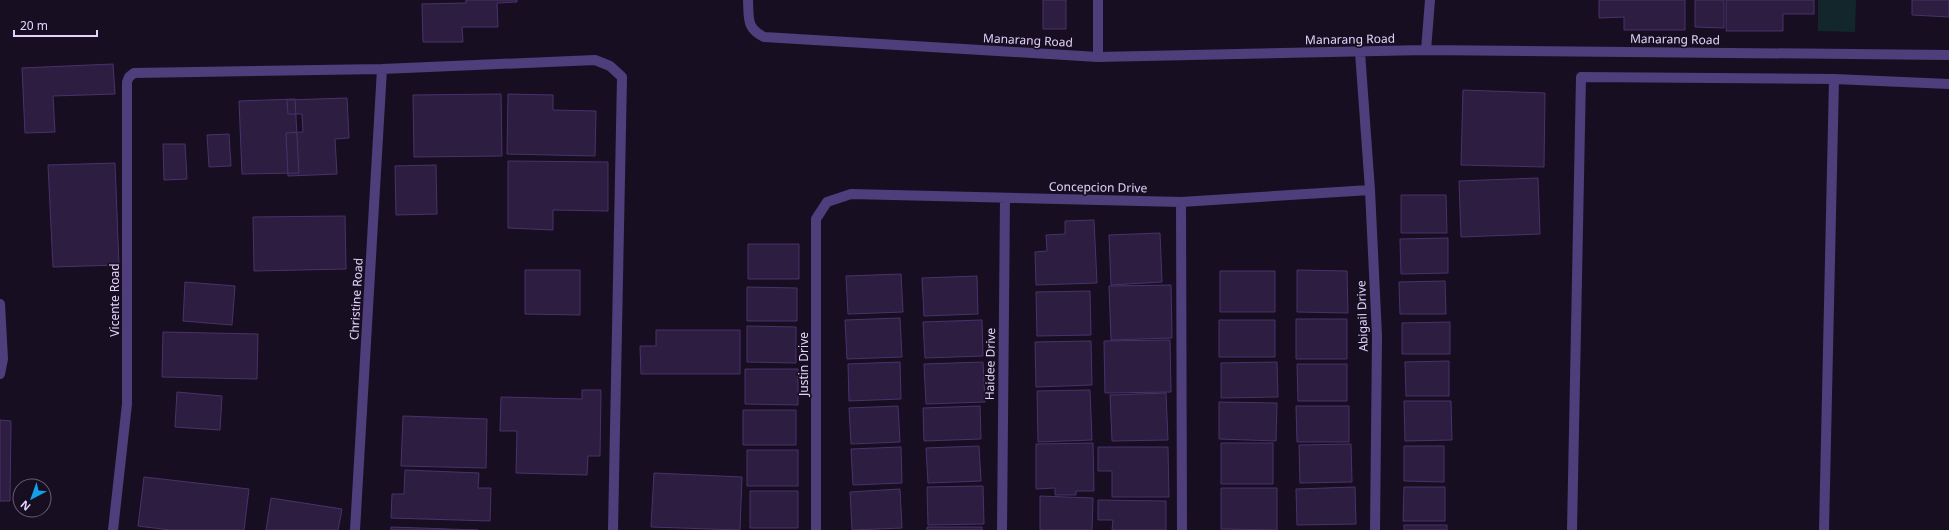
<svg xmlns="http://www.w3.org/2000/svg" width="1949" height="530" viewBox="0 0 1949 530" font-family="'Noto Sans',sans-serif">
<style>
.green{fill:#13262b}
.building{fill:#2d1d41;stroke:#4a316b}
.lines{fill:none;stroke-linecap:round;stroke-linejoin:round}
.minor{stroke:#4f3e7c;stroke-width:10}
.labels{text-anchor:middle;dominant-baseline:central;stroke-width:3.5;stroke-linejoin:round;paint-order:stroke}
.street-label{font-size:12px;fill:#e1d3fb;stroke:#170f21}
</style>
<rect width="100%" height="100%" fill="#170f21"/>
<!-- green -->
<path class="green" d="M1818,0h38l-1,32 -37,-1z"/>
<!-- building -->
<path class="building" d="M466,0h51v2l-20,1 1,24h-36l1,15h-40l-1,-38 44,-1z
M1043,0h23v29h-23z
M1599,0h86v30h-61v-13l-25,1z
M1695,0h29v28l-29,-1z
M1726,0h88v14h-31v17h-57z
M1912,0h37v17l-37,-2z
M113,64l2,30 -62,2 2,36 -30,1 -3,-65z
M1463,90l82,3 -1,74 -83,-2z
M501,94l1,62 -88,1 -1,-62z
M508,94l45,1v15l43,1 -1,45 -88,-2z
M347,98l2,40 -14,1 2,35 -49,2 -2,-43 17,-1 -1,-18h-14l-1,-14z
M295,99l4,74 -57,1 -3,-73z
M229,134l2,32 -22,1 -2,-32z
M163,144h22l2,35 -23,1z
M508,161l100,1v49l-55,-1v20l-45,-2z
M115,163l4,102 -66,2 -5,-102z
M436,165l1,49 -41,1 -1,-49z
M1538,178l2,56 -79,3 -2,-56z
M1401,195h45l1,38h-46z
M345,216l1,53 -92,2 -1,-54z
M1094,220l3,63 -61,2 -1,-33 12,-1 -1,-16 19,-1v-13z
M1160,233l2,49 -51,3 -2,-50z
M1448,238v35l-47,1 -1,-35z
M748,244h51v35h-51z
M525,270h55v45l-55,-1z
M1297,270l50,1 1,42 -51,-1z
M1220,271h55v41h-55z
M901,274l2,38 -55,2 -2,-38z
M977,276l1,38 -54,2 -2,-38z
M1445,281l1,33h-46l-1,-32z
M185,282l50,4 -3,39 -49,-4z
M1171,285l1,53 -61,2 -2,-54z
M747,287l50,1v33h-50z
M1090,291l1,44 -54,1 -1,-44z
M900,318l2,39 -55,2 -2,-39z
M1296,319h51v40h-51z
M982,320l1,36 -58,2 -2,-36z
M1219,320h56v37h-56z
M1450,322v32h-48v-31z
M747,326l49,1v36l-49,-1z
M656,330h84v44h-99l-1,-28h16z
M163,332l95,2 -1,45 -95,-2z
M1170,340l1,52 -66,1 -1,-52z
M1091,341l1,44 -56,2 -1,-45z
M1449,361v35h-43l-1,-34z
M900,362l1,37 -52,2 -1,-37z
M983,362l2,40 -59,2 -2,-40z
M1277,362l1,35 -57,1v-35z
M1297,364h50v37h-49z
M745,369h53v36l-53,-1z
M582,390h19l-1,66h-12l-1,19 -71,-2 1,-42h-17l1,-34 81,2z
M1090,390l2,50 -54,2 -1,-51z
M177,392l45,4 -2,34 -45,-3z
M1166,393l2,47 -56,1 -2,-46z
M1404,401h47l1,39 -47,1z
M1219,402l58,1 -1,38 -57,-2z
M898,406l2,36 -49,2 -2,-36z
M980,406l1,33 -57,2 -1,-33z
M1296,406h53v36h-52z
M743,410h53v35h-53z
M403,416l84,3 -1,49 -85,-2z
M0,420l11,1 -1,80h-10z
M1093,443l1,48h-18v4h-21v-7l-19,1v-45z
M1221,443h52v41h-52z
M1351,444l1,38 -52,1 -1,-38z
M979,446l2,35 -53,2 -2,-35z
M1404,446h40v36l-40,-1z
M901,447l1,36 -49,2 -2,-36z
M1098,447h70l1,50h-57v-26h-14z
M747,450h51v36h-51z
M405,470l74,3 -1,15h13l-1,33 -99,-3 1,-24h12z
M654,473l88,4 -2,53 -89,-3z
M144,477l105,12 -5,41h-74l-32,-4z
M983,486l1,38 -56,1 -1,-38z
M1355,487l1,37 -59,1 -1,-36z
M1404,487h41v34h-42z
M1221,488h56v42l-56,-1z
M900,489l2,39 -50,2 -2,-38z
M750,491h48v37h-48z
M1040,496l53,2 -1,32h-52z
M271,498l71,11 -4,21h-72z
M1098,500l68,1v29h-54l1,-10h-15z
M1404,525h43v5h-43z
M391,527l87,3h-87z
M927,527h55v3h-55z"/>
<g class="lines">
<!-- minor -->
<path class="minor" d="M748,0c1,18 -2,28 16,37l334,20 328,-7 523,5
M1426,50l4,-50
M1360,52l10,138 7,146 -2,194
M1098,57v-57
M1181,202l1,328
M0,304l3,55 -3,15
M113,530l14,-126v-322l2,-5 5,-4 248,-4 213,-9 15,6 12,11 -9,453
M355,530l27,-461
M816,530v-311l11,-17 24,-8 330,8 189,-12
M1002,530l3,-332
M1572,530l9,-453 253,2 115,5
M1824,530l10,-451"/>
</g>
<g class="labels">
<!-- street labels -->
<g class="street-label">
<text transform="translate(1350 39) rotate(-1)">Manarang Road</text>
<text transform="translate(1675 39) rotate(1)">Manarang Road</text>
<text transform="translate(1028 40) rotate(3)">Manarang Road</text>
<text transform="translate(1098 187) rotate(1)">Concepcion Drive</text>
<text transform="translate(356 299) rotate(-87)">Christine Road</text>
<text transform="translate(114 300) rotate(-90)">Vicente Road</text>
<text transform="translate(1362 316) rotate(-92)">Abigail Drive</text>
<text transform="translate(803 364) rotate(-90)">Justin Drive</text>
<text transform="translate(990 364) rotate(-89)">Haidee Drive</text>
</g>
</g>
<!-- north arrow -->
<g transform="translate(32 498) rotate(221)"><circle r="19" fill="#170f21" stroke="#685d78"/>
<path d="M0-3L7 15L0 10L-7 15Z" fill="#13a0e8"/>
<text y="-6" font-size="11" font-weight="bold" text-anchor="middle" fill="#e1d3fb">N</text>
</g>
<!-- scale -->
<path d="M14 30v6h83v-6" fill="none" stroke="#e1d3fb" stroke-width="2"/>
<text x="20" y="30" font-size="12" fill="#e1d3fb" stroke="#170f21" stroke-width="3" paint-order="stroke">20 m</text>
</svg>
